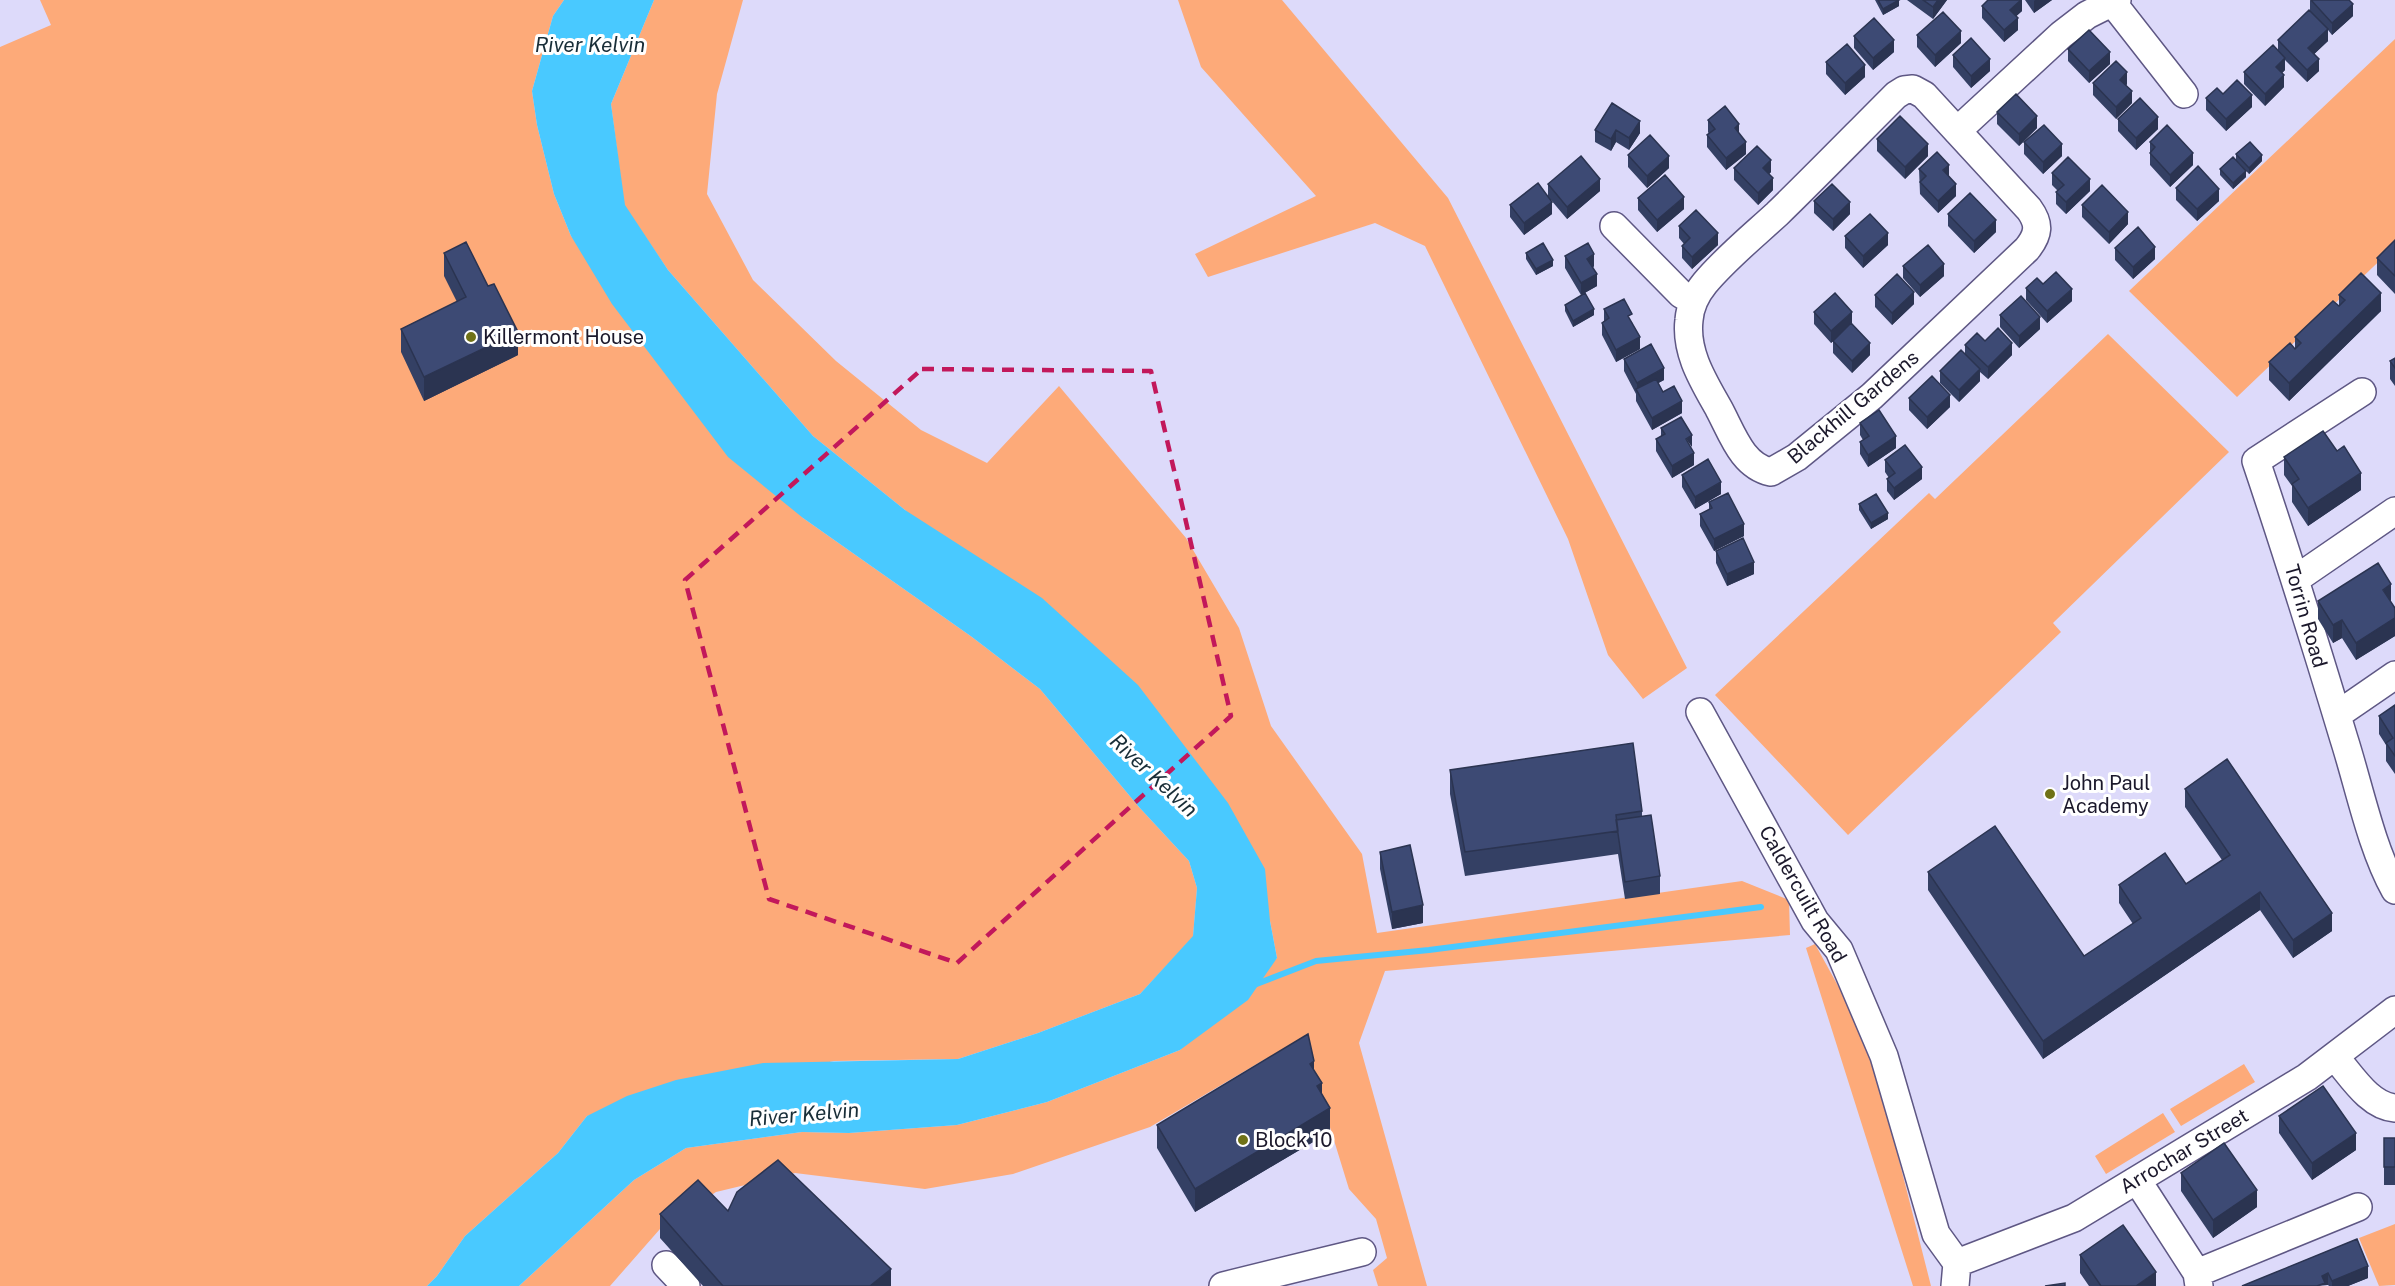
<svg xmlns="http://www.w3.org/2000/svg" width="2395" height="1286" viewBox="0 0 2395 1286" font-family="'Public Sans',sans-serif">
<style>
.green{fill:#fdaa79}
.water{fill:#49c9ff}
.lines{fill:none;stroke-linecap:round;stroke-linejoin:round}
.stream{stroke:#49c9ff;stroke-width:6}
.minor-casing{stroke:#5e5784;stroke-width:30}
.minor{stroke:#fff;stroke-width:27}
.wall{fill:#344064}
.shaded-wall{fill:#2b3451}
.building{fill:#3d4a74;stroke:#2b3451;stroke-width:1.5}
.marked{fill:none;stroke:#c2185b;stroke-width:4.5;stroke-dasharray:12 8;stroke-linejoin:round}
.poi-dot{fill:#707217;stroke:#fff;stroke-width:2}
.labels{text-anchor:middle;dominant-baseline:central;stroke-width:6;stroke-linejoin:round;paint-order:stroke}
.poi-label{font-size:20px;fill:#1b182b;stroke:#fff;text-anchor:start}
.street-label{font-size:20px;fill:#1b182b;stroke:#fff}
.water-label{font-size:21px;font-style:italic;fill:#192e38;stroke:#fff}
</style>
<rect width="100%" height="100%" fill="#dddafa"/>
<!-- green -->
<path class="green" d="M40,0h524l-11,16 -21,75 5,34 17,69 17,42 232,282 169,119 68,52 99,118 50,54 8,27 -4,49 -53,57 -102,39 -80,26 -124,2 -247,55 -29,37 -93,83 -28,40 -10,10h-427v-1239l51,-22z
M654,0h89l-26,94 -10,100 46,86 83,81 85,69 66,33 72,-77 127,152 53,90 32,98 91,128 15,79 365,-52 47,19 1,35 -405,36 -26,72 68,243h-49l-5,-16 14,-12 -11,-39 -27,-30 -37,-120 -45,-11 -117,69 -137,47 -88,15 -130,-16 -79,19 -56,37 -50,57h-91l115,-106 52,-32 116,-16 47,1 108,-8 90,-23 133,-52 97,-92 -7,-37 -365,-411 -92,-74 -145,-166 -44,-65 -13,-101z
M1178,0h104l166,198 239,470 -44,31 -35,-44 -40,-116 -143,-293 -50,-23 -167,54 -13,-23 121,-58 -115,-129z
M2395,39v207l-158,151 -108,-106z
M2108,334l121,118 -176,171 8,9 -213,203 -133,-140 214,-202 6,6z
M1815,944l54,98 62,244h-18l-107,-338z
M2244,1064l11,18 -74,44 -11,-17z
M2163,1113l12,19 -69,42 -11,-18z
M2395,1224v61l-16,1 -20,-48z"/>
<!-- water -->
<path class="water" d="M564,0h90l-43,104 14,101 43,65 145,166 92,74 137,88 96,87 90,118 37,66 5,52 7,37 -29,42 -68,50 -133,52 -90,23 -108,8 -47,-1 -116,16 -52,32 -115,106h-92l10,-10 28,-40 93,-83 29,-37 40,-20 49,-16 87,-17 195,-4 80,-26 102,-39 53,-58 4,-48 -8,-27 -50,-54 -99,-118 -68,-52 -169,-119 -75,-61 -116,-153 -41,-68 -17,-42 -17,-69 -5,-34 21,-75z"/>
<g class="lines">
<!-- stream -->
<path class="stream" d="M1254,985l62,-24 113,-11 332,-43"/>
<defs>
<path id="minor" d="M2112,2l72,92
M1913,89l11,6 105,114c11,15 10,25 -2,40l-155,147 -75,61 -26,15c-29,-6 -39,-39 -52,-63 -15,-27 -34,-56 -30,-89 1,-13 7,-26 16,-37 21,-25 48,-47 72,-69 40,-39 79,-79 119,-119l8,-5z
M1957,131l104,-96 26,-20 30,-15
M1614,226l67,68 12,7
M2362,392l-106,69c31,92 60,185 88,278 15,47 27,108 51,151
M2296,579l99,-68
M1700,712l115,209 24,29 45,106 52,178 21,29 -2,23
M2337,715l58,-40
M2335,1057c16,18 34,49 60,51
M2137,1180l60,93 2,13
M1957,1263l117,-45 233,-141 88,-67
M666,1265l20,21
M2197,1273l161,-66
M1223,1286l139,-34"/>
</defs>
<!-- minor casing -->
<use href="#minor" class="minor-casing"/>
<!-- minor -->
<use href="#minor" class="minor"/>
</g>
<!-- wall -->
<path class="wall" d="M1875,0h24v6l-16,9z
M1907,0h40l-14,19z
M2022,0v11l-6,5 2,14 -14,12 -22,-24v-12z
M2025,0h27l-18,13z
M2310,0l43,16 -21,19 -4,-5v11l-14,13 5,17 -12,11 -22,-22v10l-3,3 2,14 -19,19 -21,-22v-12l34,-22v-10l32,-29z
M1917,35l44,8 -26,24 -18,-20z
M1854,36l40,16 -21,18 -19,-22z
M2068,49l42,15 -21,19 -21,-22z
M1953,55l37,16 -19,17 -18,-21z
M1826,62l39,15 -20,18 -19,-21z
M2093,83l34,1 -1,2 6,17 -16,16 -23,-24z
M2206,98l46,9 -26,24 -20,-21z
M1612,103l28,30 -11,17 -13,-8 -5,9 -16,-9v-12z
M1997,112l40,16 -18,18 -22,-22z
M2118,119l40,10 -22,21 -18,-19z
M1708,120l31,13 7,21 -20,16 -19,-23v-12l2,-1 -1,-2z
M1877,139l51,17 -23,23 -28,-28z
M2024,142l38,14 -19,18 -19,-20z
M2150,142l43,23 -23,22 -20,-22z
M2236,154l26,7 -13,13 -13,-14z
M1628,155l41,13 -22,20 -19,-21z
M1734,168l37,4 -2,2 4,16 -15,15 -24,-25z
M1919,169l30,8 7,19 -18,17 -18,-19z
M2220,169l26,8 -13,12 -13,-14z
M2052,173l38,18 -24,23 -10,-10v-12l2,-1 -6,-6z
M1548,184l52,7 -33,28 -16,-19 1,14 -28,21 -14,-18v-12l38,-9z
M2176,188l43,13 -22,20 -21,-21z
M1638,198l46,11 -27,23 -19,-22z
M1814,201l36,13 -17,17 -19,-18z
M2082,205l46,19 -19,20 -27,-27z
M1948,214l48,18 -22,21 -26,-27z
M1679,226l39,19 -26,24 -10,-11v-12l2,-2 -5,-6z
M1845,236l43,9 -25,23 -18,-20z
M2395,240v54l-18,-19v-17z
M2115,248l40,11 -22,20 -18,-19z
M444,253l74,102 -94,46 -23,-49v-23l56,-27 -13,-26z
M1526,253l27,13 -17,9 -10,-16z
M1565,256l29,10 -1,2 4,18 -16,9 -16,-27z
M1903,266l41,10 -24,21 -17,-19z
M2026,288l46,13 -25,22 -21,-23z
M1875,295l39,9 -22,21 -17,-18z
M2339,295l42,16 -92,90 -20,-21v-18l26,-13v-12l44,-31z
M1565,305l29,10 -21,12 -8,-16z
M1604,309l28,13 8,27 -24,13 -14,-27v-12l2,-2z
M1814,312l38,12 18,31 -18,18 -19,-20v-12l4,-4 -6,6 -17,-19z
M2000,315l40,14 -21,19 -19,-21z
M1985,341l27,14 -24,24 -8,-7v9l-21,21 -19,-19v-12l25,-17v-9z
M2395,358v28l-5,-7v-18z
M1624,359l40,21 -6,3 5,9 19,21 -30,17 -16,-29v-7l-12,-23z
M1909,398l41,9 -23,22 -18,-19z
M1860,423l36,25 -28,19 -8,-13v-12l3,-2 -3,-5z
M1661,428l30,20 3,17 -22,13 -16,-27v-12l5,-2z
M2284,457l77,33 -53,36 -16,-24v-16l-8,-11z
M1885,460l37,19 -28,21 -7,-9v-12l2,-1 -4,-6z
M1682,475l39,19 -26,15 -13,-22z
M1709,502l35,34 -30,15 -14,-25v-12l9,-5z
M1859,504l29,15 -17,10 -12,-19z
M1716,551l38,23 -27,12 -11,-23z
M2318,601l73,1 4,6v28l-39,24 -14,-22 -9,5 -15,-24z
M2395,705v69l-9,-13v-16l-7,-11v-18z
M1450,770l192,41v6l18,59v18l-35,5 -7,-45 -153,22 -15,-82z
M2185,789l147,142 -39,27 -33,-48 -217,149 -115,-169v-18l156,84 49,-32 -14,-21v-18l67,-1 36,-24 -37,-53z
M1380,852l43,71 -31,6 -12,-60z
M1314,1070l16,62 -135,80 -38,-64v-23z
M2279,1116l77,34 -44,30 -33,-47z
M2384,1138h11v47h-11z
M2181,1173l76,34 -44,31 -32,-47z
M728,1211l163,75h-188l-43,-48v-24z
M2357,1239l11,39 -20,8h-19l-1,-1 -86,1z
M2080,1255l76,31h-67l-9,-13z"/>
<!-- shaded-wall -->
<path class="shaded-wall" d="M1899,0v6l-16,9v-6z
M1938,0h9l-14,19v-12z
M2021,0h1v11l-12,11v-12z
M2035,0h17l-18,13v-12z
M2353,4v12l-21,19v-12z
M2018,18v12l-14,12v-12z
M2328,29v12l-20,19v-12z
M1961,31v12l-26,24v-12z
M1894,40v12l-21,18v-12z
M2110,52v12l-21,19v-12z
M2285,58v12l-9,9v-12z
M1990,59v12l-19,17v-12z
M2319,59v12l-12,11v-12z
M1865,65v12l-20,18v-12z
M2127,72v12l-7,8v-12z
M2284,75v12l-19,19v-12z
M2132,91v12l-16,16v-12z
M2252,95v12l-26,24v-12z
M2037,116v12l-18,18v-12z
M2158,117v12l-22,21v-12z
M1640,121v12l-11,17v-12z
M1739,124v12l-4,-8z
M1616,130v12l-5,9v-12z
M1746,142v12l-20,16v-12z
M1928,144v12l-23,23v-12z
M2062,144v12l-19,18v-12z
M2193,153v12l-23,22v-12z
M2262,155v6l-13,13v-6z
M1669,156v12l-22,20v-12z
M1771,160v12l-8,8v-12z
M1949,165v12l-6,-7z
M2246,171v6l-13,12v-6z
M1773,178v12l-15,15v-12z
M1600,179v12l-33,28v-12z
M2090,179v12l-24,23v-12z
M1956,184v12l-18,17v-12z
M2219,189v12l-22,20v-12z
M1684,197v12l-27,23v-12z
M1552,202v12l-28,21v-12z
M1850,202v12l-17,17v-12z
M2128,212v12l-19,20v-12z
M1996,220v12l-22,21v-12z
M1718,233v12l-26,24v-12z
M1888,233v12l-25,23v-12z
M2155,247v12l-22,20v-12z
M1594,254v12l-7,5v-12z
M1553,260v6l-17,9v-6z
M1944,264v12l-24,21v-12z
M1597,274v12l-16,9v-12z
M2072,289v12l-25,22v-12z
M1914,292v12l-22,21v-12z
M2381,293v18l-92,90v-18z
M1594,309v6l-21,12v-6z
M1852,312v12l-21,19v-12z
M2040,317v12l-21,19v-12z
M518,332v23l-94,46v-24z
M1640,337v12l-24,13v-12z
M1870,343v12l-18,18v-12z
M2012,343v12l-24,24v-12z
M1664,368v12l-25,14 -2,-4v-7z
M1980,369v12l-21,21v-12z
M1950,395v12l-23,22v-12z
M1682,401v12l-30,17v-12z
M1692,435v12l-6,-8z
M1896,436v12l-28,19v-12z
M1694,453v12l-22,13v-12z
M1922,467v12l-28,21v-12z
M2361,473v17l-53,36v-18z
M1721,482v12l-26,15v-12z
M1888,513v6l-17,10v-6z
M1744,524v12l-30,15v-12z
M1754,562v12l-27,12v-12z
M2391,584v18l-8,-12z
M2395,618v18l-39,24v-17z
M2342,620v18l-9,5v-18z
M2260,892v18l-217,149v-18z
M1423,905v18l-31,6v-17z
M2332,913v18l-39,27v-18z
M1314,1061v24l-4,-21z
M1322,1083v23l-5,-20z
M1330,1108v24l-135,80v-23z
M2356,1133v17l-44,30v-17z
M2257,1190v17l-44,31v-18z
M2368,1266v12l-20,8h-16v-5z
M891,1269v17h-21z
M2156,1272v14h-20z
M2328,1273v12l-11,1 5,-10z"/>
<!-- building -->
<path class="building" d="M1878,0h21l-16,9z
M1923,0h15l-5,7z
M1988,0h33l-11,10 8,8 -14,12 -22,-24z
M2311,0h38l4,4 -21,19z
M2309,10l19,19 -20,19 11,11 -12,11 -29,-30z
M1943,12l18,19 -26,24 -18,-20z
M1874,18l20,22 -21,18 -19,-22z
M2089,30l21,22 -21,19 -21,-22z
M1971,38l19,21 -19,17 -18,-21z
M1847,44l18,21 -20,18 -19,-21z
M2273,45l12,13 -9,9 8,8 -19,19 -21,-22z
M2116,61l11,11 -7,8 12,11 -16,16 -23,-24z
M2237,80l15,15 -26,24 -20,-21 11,-10 6,6z
M2016,94l21,22 -18,18 -22,-22z
M2140,98l18,19 -22,21 -18,-19z
M1612,103l28,18 -11,17 -13,-8 -5,9 -16,-9z
M1725,106l14,18 -4,4 11,14 -20,16 -19,-23 8,-6 -7,-9z
M1900,116l28,28 -23,23 -28,-28z
M2044,125l18,19 -19,18 -19,-20z
M2167,125l26,28 -23,22 -20,-22 5,-6 -5,-5z
M1650,135l19,21 -22,20 -19,-21z
M2250,142l12,13 -13,13 -13,-14z
M1757,146l14,14 -8,8 10,10 -15,15 -24,-25z
M1937,152l12,13 -6,5 13,14 -18,17 -18,-19 6,-6 -7,-7z
M1581,156l19,23 -33,28 -19,-23z
M2068,157l22,22 -24,23 -10,-10 8,-7 -12,-12z
M2233,157l13,14 -13,12 -13,-14z
M2198,166l21,23 -22,20 -21,-21z
M1665,175l19,22 -27,23 -19,-22z
M1538,183l14,19 -28,21 -14,-18z
M1832,184l18,18 -17,17 -19,-18z
M2102,185l26,27 -19,20 -27,-27z
M1970,193l26,27 -22,21 -26,-27z
M1696,210l22,23 -26,24 -10,-11 8,-8 -11,-12z
M1870,214l18,19 -25,23 -18,-20z
M2138,227l17,20 -22,20 -18,-19z
M2395,240v36l-18,-18z
M466,242l22,44 6,-2 24,48 -94,45 -23,-48 65,-32 -22,-44z
M1543,243l10,17 -17,9 -10,-16z
M1588,243l6,11 -7,5 10,15 -16,9 -16,-27z
M1928,245l16,19 -24,21 -17,-19z
M2056,272l16,17 -25,22 -21,-23 11,-10 6,6z
M2361,273l20,20 -92,90 -20,-21 21,-19 5,6 6,-6 -6,-6 38,-36 6,5 6,-6 -6,-5z
M1897,274l17,18 -22,21 -17,-18z
M1585,293l9,16 -21,12 -8,-16z
M1835,293l17,19 -21,19 -17,-19z
M2021,296l19,21 -21,19 -19,-21z
M1624,299l8,15 -4,2 12,21 -24,13 -14,-27 7,-5 -5,-9z
M1851,323l19,20 -18,18 -19,-20z
M1998,328l14,15 -24,24 -23,-22 12,-12 8,8z
M1651,344l13,24 -27,15 -13,-24z
M1961,350l19,19 -21,21 -19,-19z
M2395,358v10l-5,-7z
M1932,376l18,19 -23,22 -18,-19z
M1656,379l7,13 11,-6 8,15 -30,17 -16,-29z
M1879,410l17,26 -28,19 -8,-13 9,-6 -9,-13z
M1681,417l11,18 -6,4 8,14 -22,13 -16,-27 9,-5 -4,-6z
M2323,431l14,20 7,-5 17,27 -53,35 -16,-24 7,-5 -15,-22z
M1905,445l17,22 -28,21 -7,-9 8,-6 -10,-13z
M1708,459l13,23 -26,15 -13,-22z
M1728,493l16,31 -30,15 -14,-25 12,-6 -3,-6z
M1876,494l12,19 -17,10 -12,-19z
M1743,538l11,24 -27,12 -11,-23z
M2378,563l13,21 -8,6 12,18v10l-39,25 -14,-23 -9,5 -15,-24z
M2395,705v51l-9,-13 7,-5 -14,-22z
M1633,743l9,68 -26,4 2,16 -153,21 -15,-82z
M2227,759l105,154 -39,27 -33,-48 -217,149 -115,-169 67,-46 89,130 57,-38 -22,-33 46,-32 21,31 44,-29 -45,-66z
M1651,815l9,61 -35,6 -9,-62z
M1410,845l13,60 -31,7 -12,-60z
M1308,1034l6,27 -4,3 12,19 -5,3 13,22 -135,81 -38,-64z
M2323,1086l33,47 -44,30 -33,-47z
M2384,1138h11v29h-11z
M2224,1143l33,47 -44,30 -32,-47z
M778,1160l113,109 -21,17h-147l-63,-72 38,-34 30,31 9,-19z
M2123,1225l33,47 -20,14h-35l-21,-31z
M2357,1239l11,27 -36,15 -4,-8 -6,3 3,7 -8,3h-75z
M2065,1283v3h-20z"/>
<!-- marked area -->
<path class="marked" d="M922,369l229,2 80,345 -274,247 -188,-64 -84,-319z"/>
<!-- markers -->
<g class="poi-dot">
<circle cx="471" cy="337" r="6"/>
<circle cx="2050" cy="794" r="6"/>
<circle cx="1243" cy="1140" r="6"/>
</g>
<g class="labels">
<!-- poi labels -->
<g class="poi-label">
<text x="483" y="337">Killermont House</text>
<text x="2062" y="783">John Paul<tspan x="2062" dy="23">Academy</tspan></text>
<text x="1255" y="1140">Block 10</text>
</g>
<!-- street labels -->
<g class="street-label">
<text transform="translate(1853 407) rotate(-40)">Blackhill Gardens</text>
<text transform="translate(2306 616) rotate(74)">Torrin Road</text>
<text transform="translate(1803 894) rotate(60)">Caldercuilt Road</text>
<text transform="translate(2184 1151) rotate(-31)">Arrochar Street</text>
</g>
<!-- water labels -->
<g class="water-label">
<text x="590" y="44">River Kelvin</text>
<text transform="translate(1154 775) rotate(43)">River Kelvin</text>
<text transform="translate(804 1114) rotate(-5)">River Kelvin</text>
</g>
</g>
</svg>
